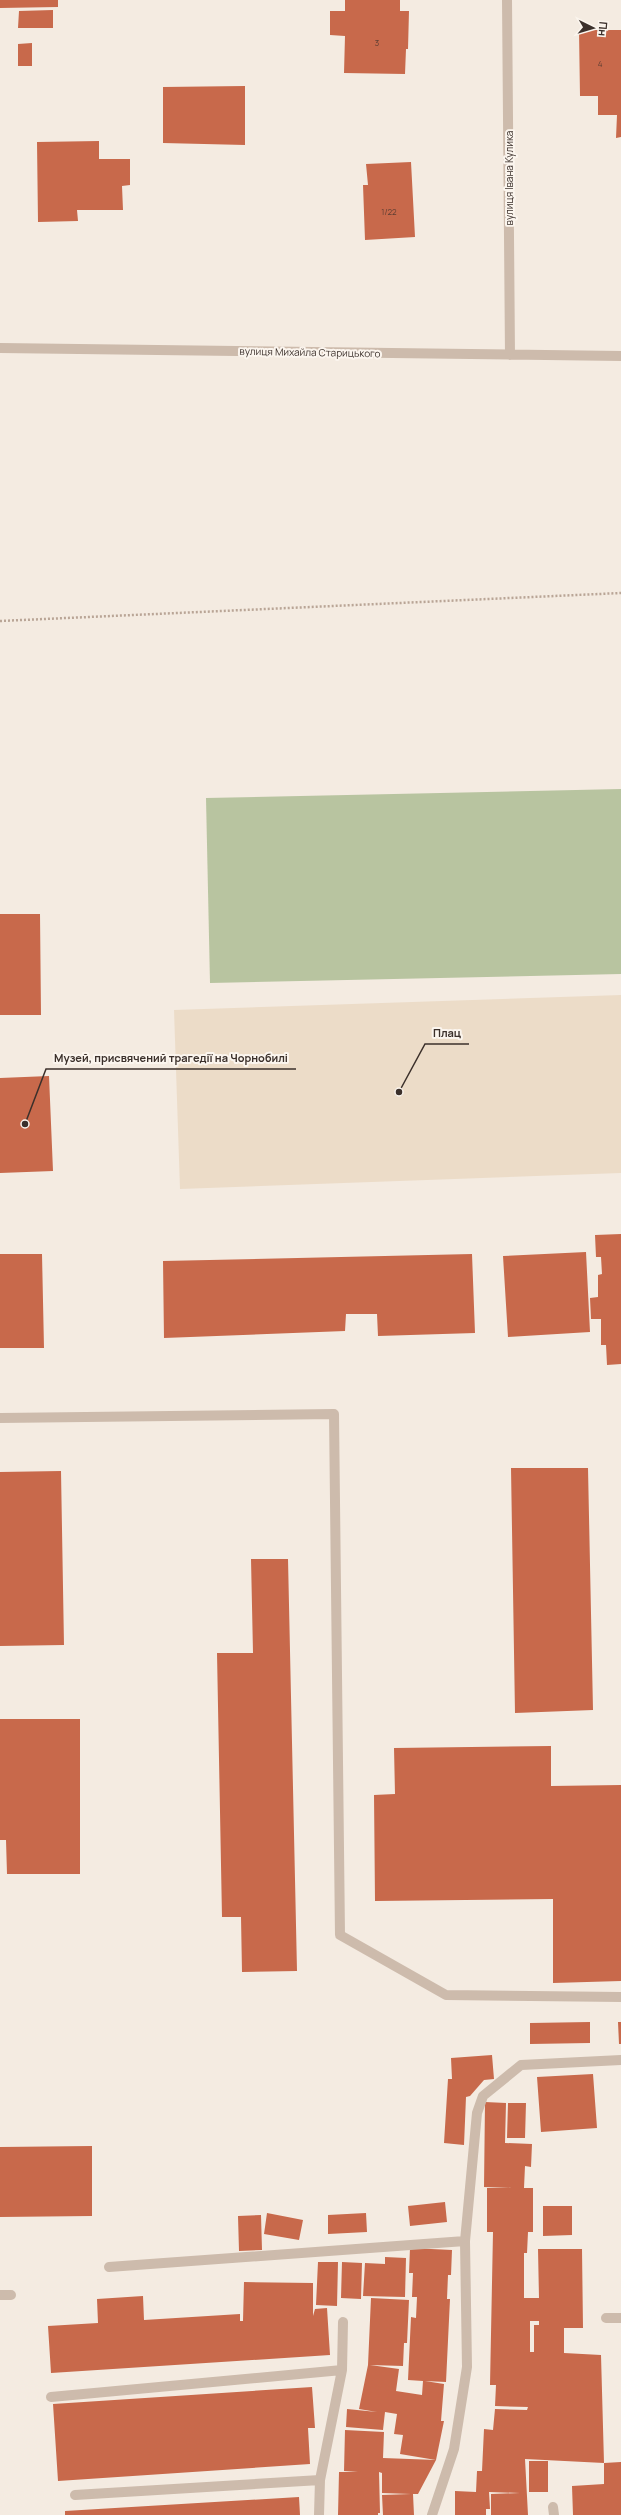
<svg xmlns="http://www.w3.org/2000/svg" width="621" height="2515" viewBox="0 0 621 2515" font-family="Manrope,sans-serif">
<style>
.green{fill:#b8c4a0}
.plaza{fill:#ecdcc8}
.building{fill:#c8694b;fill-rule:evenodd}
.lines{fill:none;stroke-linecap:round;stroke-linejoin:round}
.path{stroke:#b9a596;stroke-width:2.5;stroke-dasharray:2 2;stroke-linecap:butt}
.lane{stroke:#cdbbac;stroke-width:10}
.street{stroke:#cdbbac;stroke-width:10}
.labels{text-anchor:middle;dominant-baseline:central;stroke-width:4;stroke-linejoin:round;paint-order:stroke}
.number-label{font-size:8px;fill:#5e3e33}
.street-label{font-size:10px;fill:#3b302b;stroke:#fbf5ee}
.leader{fill:none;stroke:#3b302b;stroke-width:1.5}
.callout-dot{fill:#3b302b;stroke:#fbf5ee;stroke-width:1.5}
.callout-label{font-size:11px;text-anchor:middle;font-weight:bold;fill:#3b302b;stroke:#fbf5ee;stroke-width:4;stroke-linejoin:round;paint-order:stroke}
</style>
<rect width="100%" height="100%" fill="#f4ebe1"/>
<!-- green -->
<path class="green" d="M621,789v185l-411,9 -4,-185z"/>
<!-- plaza -->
<path class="plaza" d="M621,995v178l-441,16 -6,-179z"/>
<!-- building -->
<path class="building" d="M0,0h58v7l-58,1z
M345,0h55v11h9l-1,38h-2l-1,25 -61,-1 1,-37 -15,-1v-24h15z
M53,10v18h-35l1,-17z
M579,30h42v107l-5,1 1,-23h-19v-19h-18z
M32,43v23h-14v-22z
M245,86v59l-82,-2v-56z
M99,141v18h31v26l-8,1 1,24h-46l1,11 -40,1 -1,-80z
M411,162l4,75 -50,3 -2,-55h5l-2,-21z
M0,914h40l1,101h-41z
M49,1076l4,95 -53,2v-95z
M621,1234v130l-14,1 -1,-20h-5v-26h-10l-1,-21 8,-1v-22l4,-1 -1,-17h-5l-1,-22z
M586,1252l4,80 -82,5 -5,-81z
M0,1254h42l2,94h-44z
M472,1254l3,79 -97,3 -1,-22h-31l-1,17 -181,7 -1,-77z
M511,1468h77l5,242 -78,3z
M61,1471l3,174 -64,1v-174z
M251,1559h37l9,412 -55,1 -1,-55h-19l-5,-264h36z
M0,1719h80v155h-73l-1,-34h-6z
M551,1746v40l70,-1v196l-68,2v-84l-178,2 -1,-106 21,-1 -1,-46z
M590,2022v21l-60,1v-21z
M618,2022h3v22h-2z
M492,2055l2,24 -10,1 -14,16 -4,1 -2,48 -20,-2 4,-64h4l-1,-21z
M593,2074l4,54 -56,4 -4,-55z
M485,2102l21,1 -1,40 27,1 -1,23 -6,-1 -1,22h9v44h-5l-1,21h-3v45h15l-1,-49h44l1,79h-19v25l37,2 3,108 -79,-4 3,56h-37v-21l29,-1 -31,-1 1,17h-4v6h-31v-24l21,1 1,-21h5l2,-42 9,1 2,-21 32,1 1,-3 -33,-1 1,-21h-6l3,-153h-6v-44h25l-28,-1zM530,2321h9v4h-5v27h-4z
M508,2103h18l-1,35h-18z
M92,2146v70l-92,1v-70z
M445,2202l2,20 -37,4 -2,-20z
M543,2206h29v29l-29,1z
M267,2213l36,7 -4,20 -35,-6z
M366,2213l1,19 -39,2v-19z
M261,2215l1,35 -23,1 -1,-35z
M410,2248l42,2 -1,25h-3l-1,24h3l-4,83 -21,-1 19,3 -3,37h3l-8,39 -36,-6 3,-19 -9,-1 3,-20 -12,-2 -2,18 -37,-3 1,-18 30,3 -18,-3 9,-44 3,-67 38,2 -2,43h-3l-1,23 -33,-1 29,4 -3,22 26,4 1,-14 -15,-1 3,-63 5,1 1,-21h-5l1,-24h-4z
M385,2257l21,1 -1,39 -42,-1 2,-33 20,1z
M318,2262h20l-1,44 -21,-1z
M342,2262l20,1 -1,36 -20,-1z
M244,2282l69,1v33l2,-7 12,-1 3,47 -279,18 -3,-47 50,-3 -1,-24 46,-3 1,24 96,-6v7h3z
M312,2387l3,41h-7l2,36 -252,17 -5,-77z
M345,2430l39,2 -1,26 53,2 -18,34h-5l1,21h-31l-1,-20 29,-1 -29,-1v-20l-3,-1 1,41h-2v2h-40l1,-43h19l-14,-1z
M529,2461h19v31h-19z
M621,2462v53h-48l-1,-29 32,-2v-21z
M299,2497l1,18h-235v-4z"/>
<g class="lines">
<!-- path -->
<path class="path" d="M0,621l621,-28"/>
<!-- lane -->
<path class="lane" d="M0,1418l334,-4 6,521 106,60 175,2
M109,2267l356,-26
M0,2295h11
M606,2318h15
M51,2397l291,-27
M75,2495l245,-15
M553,2507l1,8
M319,2515l1,-35 22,-110 1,-48
M432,2515l22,-66 13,-82 -2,-126 12,-128 6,-17 38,-31 100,-5"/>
<!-- street -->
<path class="street" d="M507,0l3,355
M0,348l621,8"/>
</g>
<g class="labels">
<!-- number labels -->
<g class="number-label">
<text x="377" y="42">3</text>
<text x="600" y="63">4</text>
<text x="389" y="211">1/22</text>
</g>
<!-- street labels -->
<g class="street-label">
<text transform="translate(509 178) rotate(-90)">вулиця Івана Кулика</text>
<text transform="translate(310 352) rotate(1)">вулиця Михайла Старицького</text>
</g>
</g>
<!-- callouts -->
<path class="leader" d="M399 1092L425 1044H469M25 1124L46 1069H296"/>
<g class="callout-dot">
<circle cx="399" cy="1092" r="4"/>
<circle cx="25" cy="1124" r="4"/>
</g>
<g class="callout-label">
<text x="447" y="1037">Плац</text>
<text x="171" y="1062">Музей, присвячений трагедії на Чорнобилі</text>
</g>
<!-- north arrow -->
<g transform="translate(593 28) rotate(95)" stroke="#fbf5ee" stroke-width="3" paint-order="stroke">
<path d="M0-3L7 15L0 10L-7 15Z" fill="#3b302b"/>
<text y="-6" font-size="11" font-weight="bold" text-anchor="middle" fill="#3b302b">Пн</text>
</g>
</svg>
